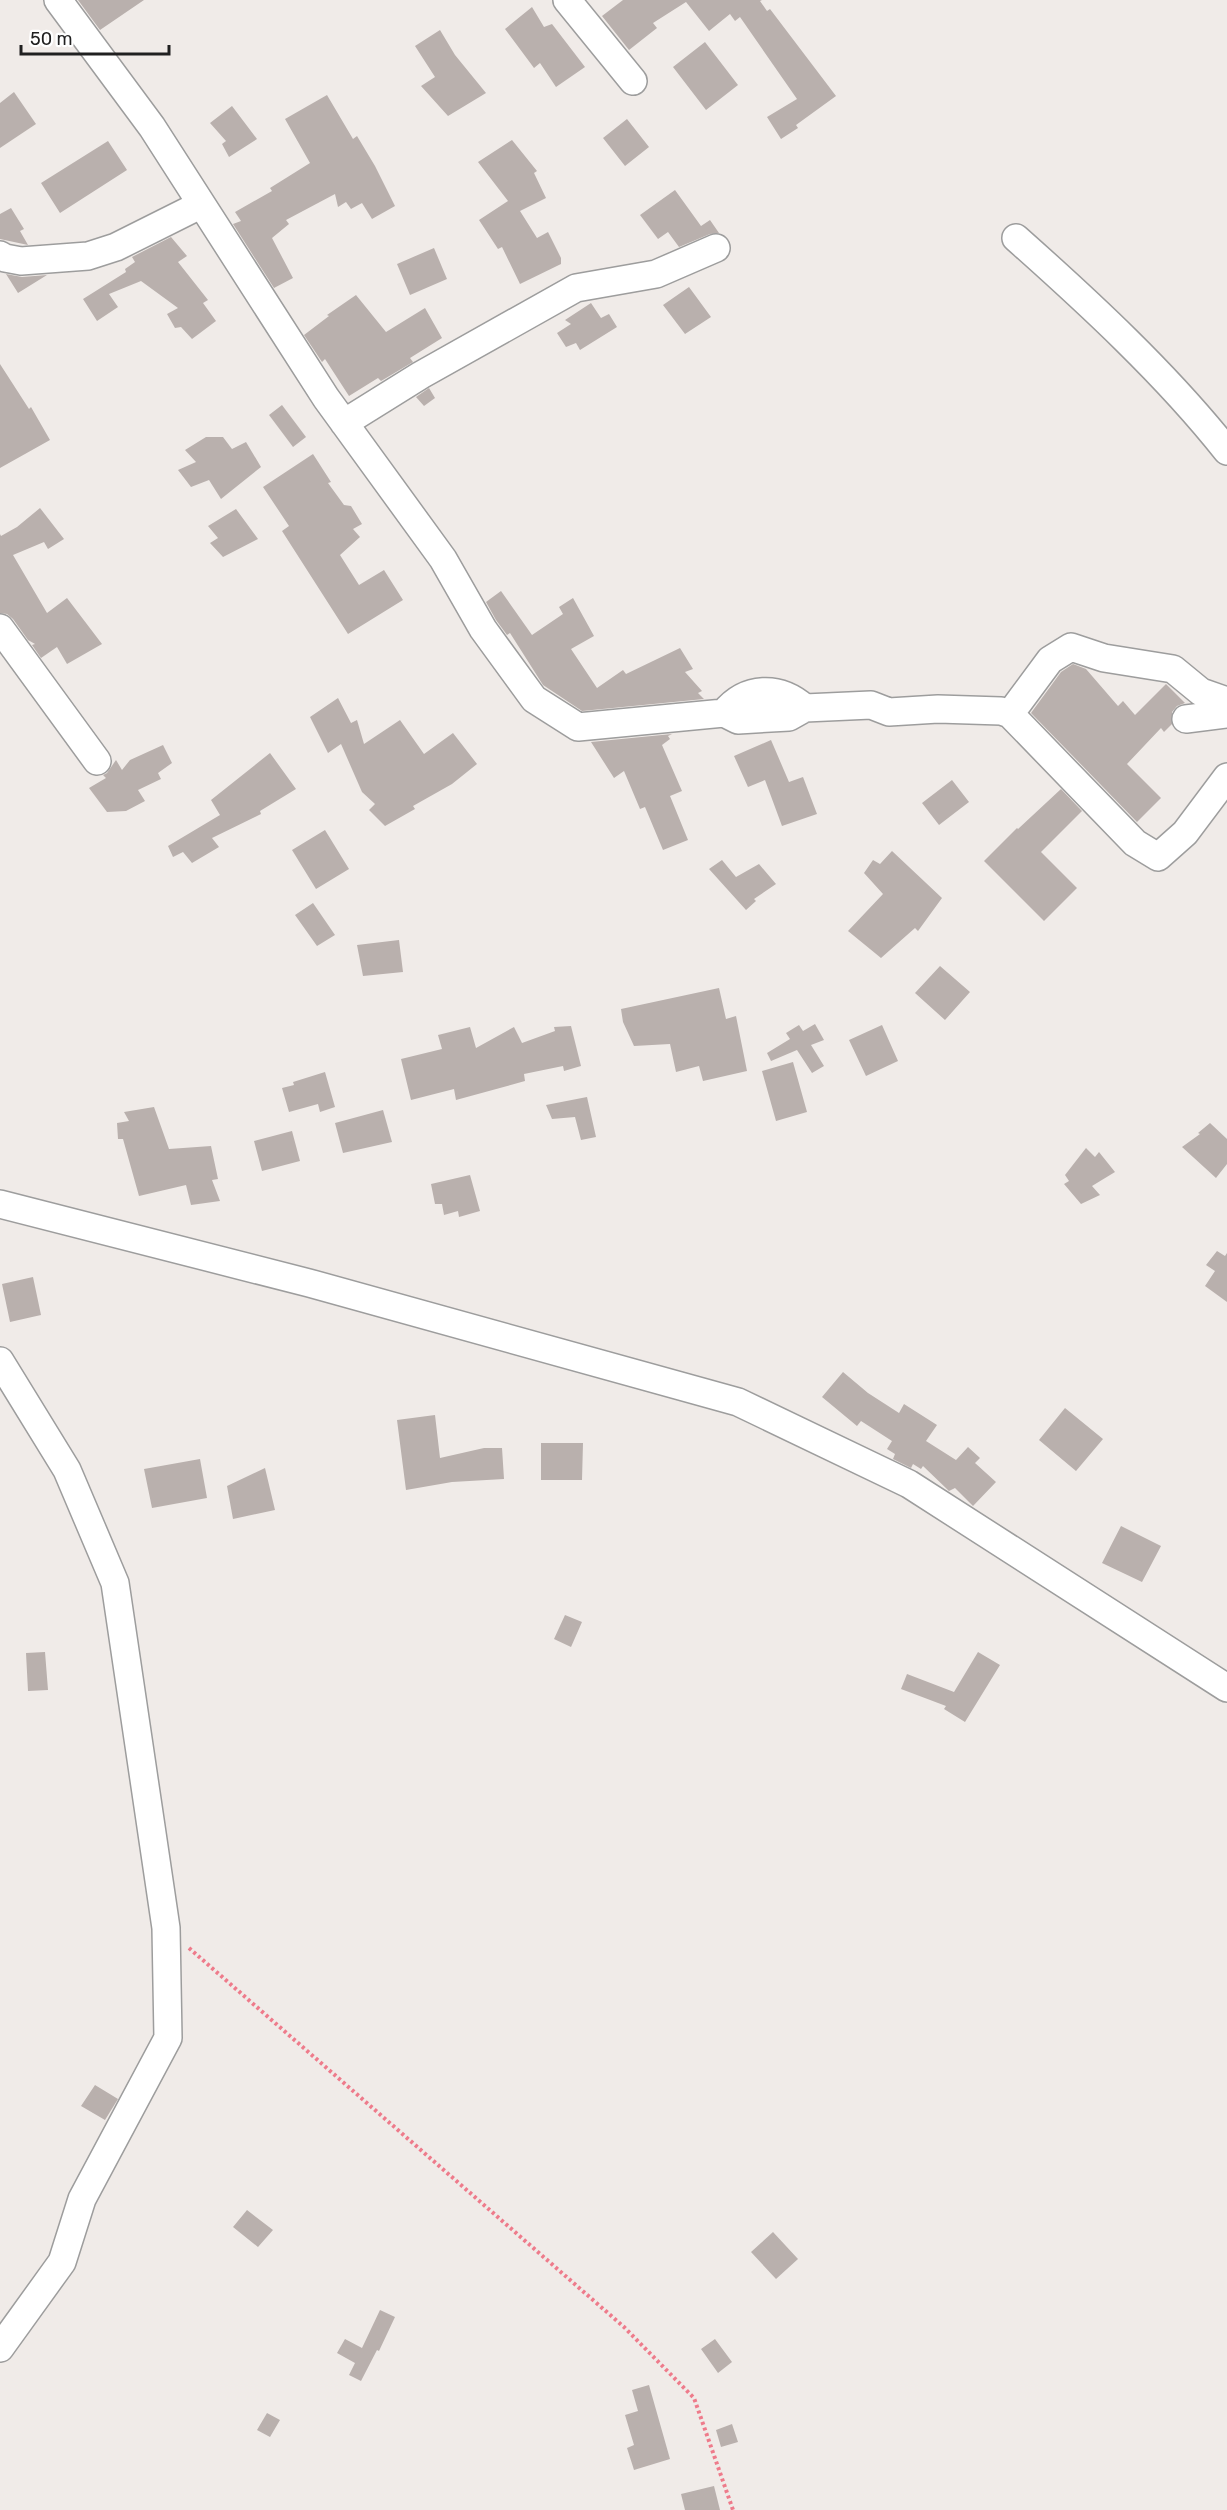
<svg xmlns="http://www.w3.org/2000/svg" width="1227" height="2510" viewBox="0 0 1227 2510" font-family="Rubik,sans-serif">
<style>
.building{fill:#b9b0ad}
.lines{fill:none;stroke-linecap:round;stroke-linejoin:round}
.minor-casing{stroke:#9d9d9d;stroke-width:30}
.path{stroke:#ee7b8b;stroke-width:4;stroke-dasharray:3 3;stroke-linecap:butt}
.minor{stroke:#fff;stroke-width:27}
</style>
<rect width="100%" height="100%" fill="#f0ebe8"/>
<!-- building -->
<path class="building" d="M78,0h66l-44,30z
M623,0h139l-2,1 7,10 3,-2 66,87 -40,29 2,3 -17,11 -14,-22 30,-18 -57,-82 -5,4 -5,-7 -21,17 -23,-29 -33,21 4,5 -28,22 -27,-34z
M532,7l12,20 8,-3 33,43 -29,20 -16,-24 -6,5 -29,-39z
M440,30l15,25 31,38 -38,23 -27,-30 14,-9 -20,-31z
M705,42l33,43 -32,25 -33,-43z
M14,92l22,32 -36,24v-45z
M327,95l26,44 4,-3 18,30 20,40 -23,13 -10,-16 -11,6 -5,-7 -8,5 -3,-13 -49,26 3,4 -17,14 21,40 -19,10 -41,-64 8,-3 -6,-9 37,-21 -2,-3 40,-25 -25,-44z
M232,106l25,33 -28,18 -7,-13 4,-3 -16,-18z
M627,119l22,28 -24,19 -22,-28z
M512,140l25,31 -3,2 12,25 -26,13 17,27 11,-6 13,26v6l-41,20 -18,-37 -4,2 -19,-29 29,-19 -30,-39z
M108,141l19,29 -67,43 -19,-30z
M675,190l26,36 9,-6 9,13 -9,1 -31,13 -11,-15 -10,7 -18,-24z
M11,208l13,21 -4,2 8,14 -28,-6v-25z
M171,237l16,19 -9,6 30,38 -5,3 13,18 -24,18 -11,-12 -6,1 -8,-14 11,-6 -37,-27 -32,13 9,13 -21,14 -14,-22 43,-27 -1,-3 10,-7 -3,-5z
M434,248l13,31 -37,16 -13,-31z
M6,274l16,3 25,-2 -29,18z
M689,287l22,30 -26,17 -22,-29z
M356,295l30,37 39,-24 17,30 -32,20 3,4 -32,19 -3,-3 -29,18 -24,-37 -3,3 -18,-27 25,-19 -2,-1z
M591,303l10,15 8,-4 8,13 -37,23 -4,-7 -10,4 -9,-14 14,-9 -6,-4z
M0,364l29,45 2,-2 19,33 -50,28z
M429,388l6,10 -11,8 -8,-9z
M282,405l24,32 -13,10 -24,-32z
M206,437h17l9,12 14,-7 15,25 -40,32 -12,-19 -18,7 -13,-17 18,-8 -11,-12z
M313,454l18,28 -3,1 16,22 7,1 11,18 -9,5 7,8 -20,18 19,30 25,-15 19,30 -55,34 -66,-103 7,-5 -26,-39z
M40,508l24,31 -16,10 -4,-7 -31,13 34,58 20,-15 35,46 -35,20 -10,-17 -16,11 -9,-13 3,-1 -7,-4 -15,-21 -6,-5 -7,-1v-79l1,2 16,-9z
M236,509l22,30 -35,18 -13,-14 8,-5 -10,-12z
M501,591l31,44 31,-21 -4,-7 14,-9 21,38 -23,13 26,39 26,-18 3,4 54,-26 13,21 -8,3 17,19 -4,2 6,6 -122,12 -39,-26 -33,-52 -3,2 -11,-15 -10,-18z
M1073,664l13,5 32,37 5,-5 12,14 31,-31 19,19 -8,3 -5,6v12l-8,8 -3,-4 -34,36 34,34 -24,24 -106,-109 30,-41z
M338,698l13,25 6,-3 7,24 36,-24 24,34 29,-21 24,31 -25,20 -39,22 2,3 -30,17 -16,-16 6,-6 -13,-12 -21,-48 -13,9 -18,-36z
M672,734l-4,2 2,3 -8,6 20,46 -12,5 18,44 -25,10 -18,-43 -5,2 -16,-38 -10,7 -23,-36z
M771,740l18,42 14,-5 14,37 -35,12 -17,-46 -17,7 -14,-31z
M163,745l9,18 -14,10 3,6 -23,11 7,11 -19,10 -19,1 -18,-24 17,-10 -3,-3 4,-2 9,-13 6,10 8,-10z
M270,753l26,36 -36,22 1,3 -49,24 7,9 -27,16 -9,-11 -10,5 -5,-11 52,-31 -9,-15z
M952,780l17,22 -30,23 -17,-22z
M1061,789l21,22 -41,41 36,36 -33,33 -60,-60 33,-33 1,1z
M325,830l24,39 -33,20 -24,-39z
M892,851l50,47 -24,33 -3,-3 -34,30 -33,-27 35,-37 -19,-21 9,-13 7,4z
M722,860l14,17 23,-13 17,20 -22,15 2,2 -10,9 -37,-41z
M313,903l22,32 -18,11 -22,-31z
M399,940l4,32 -40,4 -6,-31z
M940,966l30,26 -25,28 -30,-27z
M719,988l7,31 10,-3 11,55 -44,10 -4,-15 -23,6 -6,-28 -36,2 -11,-24 -2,-13z
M815,1024l9,16 -13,5 13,21 -12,7 -15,-23 -26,11 -4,-8 23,-14 -4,-6 13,-8 4,6z
M882,1025l16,36 -32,15 -17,-36z
M571,1026l10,40 -17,5 -1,-5 -39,8 1,7 -69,19 -2,-11 -43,11 -10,-41 41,-10 -4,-14 32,-8 6,21 38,-21 8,16 33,-12 -1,-4z
M793,1062l14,50 -31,9 -14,-50z
M325,1072l10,35 -15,5 -2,-8 -29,8 -7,-24 12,-3 -1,-3z
M587,1097l9,40 -15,3 -6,-23 -23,2 -6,-14z
M154,1107l15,42 42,-3 7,33 -6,1 8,21 -29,4 -5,-20 -47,11 -16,-57h-5l-1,-16 12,-2 -5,-9z
M383,1110l9,32 -49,11 -8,-30z
M1210,1123l17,16v25l-11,14 -34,-31 18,-13 -2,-1z
M292,1131l8,30 -38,10 -8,-30z
M1086,1148l9,9 4,-5 16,20 -23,14 8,9 -19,9 -17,-20 5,-3 -4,-6z
M470,1175l10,36 -21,6 -1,-6 -14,4 -2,-11h-7l-4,-20z
M1217,1251l8,5 2,-3v49l-22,-16 10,-15 -9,-6z
M33,1277l8,38 -31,7 -8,-38z
M843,1372l25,21 31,20 5,-9 33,21 -11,16 30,19 12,-13 12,11 -5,5 21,19 -23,24 -18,-18 -6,3 -26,-25 -2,3 -8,-5 -2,4 -18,-9 2,-5 -8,-5 5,-8 -31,-20 -4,5 -35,-29z
M1065,1408l38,31 -27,32 -37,-31z
M435,1415l5,43 44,-10h18l2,31 -52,3 -46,8 -9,-70z
M541,1443h42l-1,37h-41z
M200,1459l7,39 -55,10 -8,-39z
M265,1468l10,42 -42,9 -6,-33z
M1121,1526l40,20 -19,36 -40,-19z
M565,1615l17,7 -11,25 -17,-8z
M45,1652l3,38 -20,1 -2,-38z
M978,1652l22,13 -35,57 -21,-13 2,-3 -45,-17 6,-15 47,18z
M95,2085l23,14 -13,21 -24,-14z
M247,2210l26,20 -15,17 -25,-20z
M773,2232l25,27 -22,20 -25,-27z
M380,2310l15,7 -16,34 -2,-1 -16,31 -12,-6 6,-12 -18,-10 8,-14 17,9z
M715,2339l17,23 -14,11 -17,-24z
M649,2385l21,74 -36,11 -7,-22 7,-3 -9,-30 13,-4 -6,-21z
M267,2413l13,7 -10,17 -13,-7z
M732,2424l6,18 -17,5 -5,-17z
M714,2486l6,24h-35l-4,-16z"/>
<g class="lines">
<defs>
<path id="minor" d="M58,0l94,127 174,271 117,161 40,70 51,70 44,28 146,-14 14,7 51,-3 16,-9 66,-3 18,7 49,-3 63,2 9,3 125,129 23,14 27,-24 42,-56
M567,0l66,81
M1016,238c72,64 151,137 211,213
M0,255l5,3 16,3 67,-5 28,-9 84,-42
M344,423l77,-48 155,-87 80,-14 60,-26
M0,628l97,133
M724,713c22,-27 55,-28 81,-5
M1010,714l40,-54 21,-13 33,11 69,11 28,23 26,9
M1186,719l41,-5
M0,1204l309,79 429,119 171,82 318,204
M0,1361l67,109 48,113 51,345 2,110 -86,161 -20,63 -62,86"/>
</defs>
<!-- minor casing -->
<use href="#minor" class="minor-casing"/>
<!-- path -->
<path class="path" d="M189,1948l435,379 70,71 39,112"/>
<!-- minor -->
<use href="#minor" class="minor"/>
</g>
<!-- scale -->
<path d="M21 45v9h148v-9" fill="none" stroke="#202020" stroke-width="3"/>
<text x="30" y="45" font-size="18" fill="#202020" stroke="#ffffff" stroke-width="4.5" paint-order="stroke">50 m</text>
</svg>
